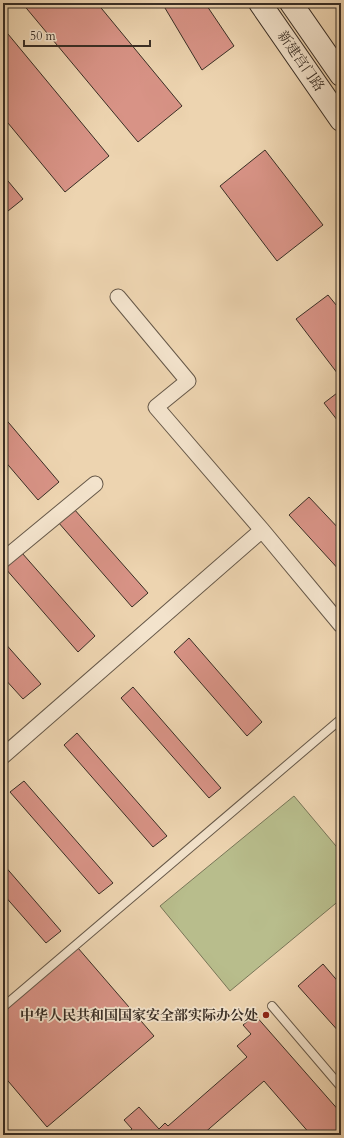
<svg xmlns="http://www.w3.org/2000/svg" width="344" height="1138" viewBox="0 0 344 1138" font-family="Cardo,'Noto Serif SC',serif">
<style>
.green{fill:#b8bd8c;stroke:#787658}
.building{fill:#d89386;stroke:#392e25}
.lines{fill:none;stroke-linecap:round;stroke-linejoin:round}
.lane-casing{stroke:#665848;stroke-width:10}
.street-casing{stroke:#665848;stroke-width:17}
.secondary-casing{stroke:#392e25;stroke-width:24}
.lane{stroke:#f3e3cc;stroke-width:8}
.street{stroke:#f3e3cc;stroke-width:15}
.secondary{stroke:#f3e3cc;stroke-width:22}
.poi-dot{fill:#8f2418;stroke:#f3e3cc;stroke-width:1.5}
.labels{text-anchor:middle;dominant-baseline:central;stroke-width:3.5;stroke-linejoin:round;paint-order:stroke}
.street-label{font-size:14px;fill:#392e25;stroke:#f3e3cc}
.poi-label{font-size:14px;font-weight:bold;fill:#392e25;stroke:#f3e3cc;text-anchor:end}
</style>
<rect width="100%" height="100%" fill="#edd4b0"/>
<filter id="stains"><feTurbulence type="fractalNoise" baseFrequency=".005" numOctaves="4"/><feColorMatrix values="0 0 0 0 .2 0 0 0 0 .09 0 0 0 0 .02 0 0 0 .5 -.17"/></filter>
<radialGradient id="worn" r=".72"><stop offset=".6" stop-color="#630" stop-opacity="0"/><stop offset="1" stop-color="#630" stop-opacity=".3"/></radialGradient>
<!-- green -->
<path class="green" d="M294,796l47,56v47l-111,92 -70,-85z"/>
<!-- building -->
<path class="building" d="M22,3h75l85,103 -44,36z
M162,3h43l29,43 -32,24z
M3,28l106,128 -44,36 -62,-75z
M265,150l58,75 -46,36 -57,-75z
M3,175l20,24 -20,16z
M328,295l13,16v67l-45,-59z
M341,390v35l-17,-22z
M3,416l56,66 -21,18 -35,-41z
M309,497l32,34v41l-52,-57z
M74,509l74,84 -16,14 -74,-85z
M22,553l73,83 -17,16 -73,-84z
M189,638l73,84 -15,14 -73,-84z
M3,641l38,43 -18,15 -20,-22z
M133,687l88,101 -12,10 -88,-100z
M77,733l90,103 -14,11 -89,-102z
M24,781l89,102 -14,11 -89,-102z
M3,864l58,67 -15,12 -43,-49z
M78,948l76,88 -107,91 -44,-52v-63z
M323,964l18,21v49l-43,-48z
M255,1015l86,98v22h-30l-47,-54 -62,54h-77l7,-6 -8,-9 15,-13 20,22 6,-6 3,3 79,-69 -10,-11 14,-12 -8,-9z"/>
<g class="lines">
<defs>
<path id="lane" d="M272,1006l69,81
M3,1007l338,-288"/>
<path id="street" d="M118,297l70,84 -32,26 106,123 79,95
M3,560l92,-76
M3,756l259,-226"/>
<path id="secondary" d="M260,3l81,117
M291,3l50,72"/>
</defs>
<!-- lane casing -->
<use href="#lane" class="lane-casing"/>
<!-- street casing -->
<use href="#street" class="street-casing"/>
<!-- secondary casing -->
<use href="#secondary" class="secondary-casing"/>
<!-- lane -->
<use href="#lane" class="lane"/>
<!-- street -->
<use href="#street" class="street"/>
<!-- secondary -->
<use href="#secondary" class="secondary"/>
</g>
<!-- markers -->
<circle class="poi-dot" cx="266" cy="1015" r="4"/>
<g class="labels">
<!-- street labels -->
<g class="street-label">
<text transform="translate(301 61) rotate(55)">新建宫门路</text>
</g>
<!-- poi labels -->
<g class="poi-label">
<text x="258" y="1015">中华人民共和国国家安全部实际办公处</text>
</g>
</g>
<!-- margin -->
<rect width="344" height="1138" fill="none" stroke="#edd4b0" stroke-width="16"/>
<rect x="4" y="4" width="336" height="1130" fill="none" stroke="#392e25" stroke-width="2"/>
<rect x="8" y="8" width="328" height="1122" fill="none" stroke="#392e25"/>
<!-- scale -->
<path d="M24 40v6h126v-6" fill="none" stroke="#392e25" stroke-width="2"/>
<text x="30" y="40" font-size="12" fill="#392e25" stroke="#f3e3cc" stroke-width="3" paint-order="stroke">50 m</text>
<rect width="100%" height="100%" filter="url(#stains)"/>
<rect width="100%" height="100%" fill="url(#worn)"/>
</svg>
